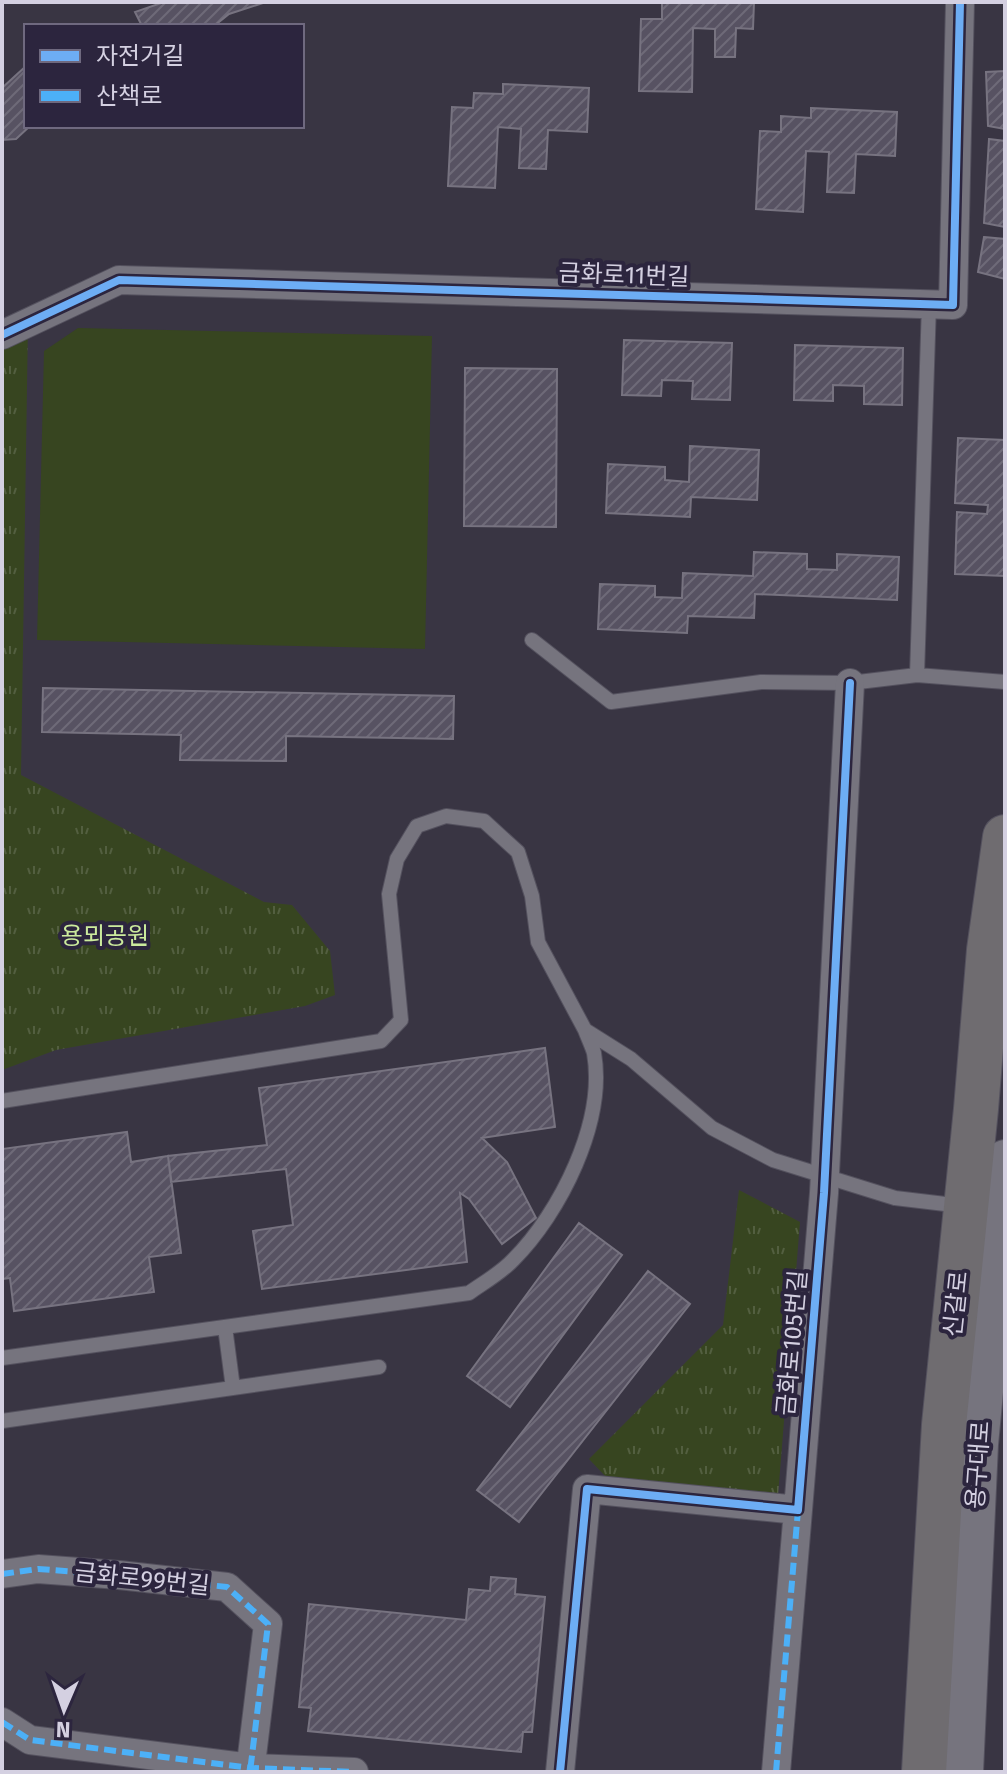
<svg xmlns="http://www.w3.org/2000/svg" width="1007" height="1774" viewBox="0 0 1007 1774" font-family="'Fira Sans','Noto Sans KR',sans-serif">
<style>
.grass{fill:#374520}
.park{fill:url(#park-tufts)}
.building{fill:url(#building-hatch);stroke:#777380;stroke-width:2}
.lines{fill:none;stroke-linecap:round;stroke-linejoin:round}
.lane-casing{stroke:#54515e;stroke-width:16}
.street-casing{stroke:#54515e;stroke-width:30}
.secondary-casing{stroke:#54515e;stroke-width:42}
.primary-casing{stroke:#54515e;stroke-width:46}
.lane{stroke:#76747e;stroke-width:14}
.street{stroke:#76747e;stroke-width:28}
.secondary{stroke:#76747e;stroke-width:40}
.primary{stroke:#6f6c70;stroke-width:44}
.quiet{stroke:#4cb0f7;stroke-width:6;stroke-dasharray:12 6;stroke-linecap:butt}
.cycleway-casing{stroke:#2c253e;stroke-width:13}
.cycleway{stroke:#6dadf4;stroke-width:8}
.labels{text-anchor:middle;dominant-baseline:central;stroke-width:8;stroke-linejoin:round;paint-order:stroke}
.street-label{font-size:24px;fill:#d4d0e1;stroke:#2c253e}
.park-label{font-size:24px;fill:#cceb9d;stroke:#2c253e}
</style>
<defs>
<pattern id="park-tufts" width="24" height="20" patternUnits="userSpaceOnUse" patternTransform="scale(2)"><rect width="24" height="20" fill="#374520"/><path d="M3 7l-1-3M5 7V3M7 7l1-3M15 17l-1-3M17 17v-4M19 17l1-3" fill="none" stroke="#535f40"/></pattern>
<pattern id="building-hatch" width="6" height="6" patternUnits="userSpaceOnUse" patternTransform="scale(2)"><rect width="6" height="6" fill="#575262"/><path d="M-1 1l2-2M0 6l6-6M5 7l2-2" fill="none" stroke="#6e6a78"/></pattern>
</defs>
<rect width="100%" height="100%" fill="#393543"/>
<!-- grass -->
<path class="grass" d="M78,328l354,8 -7,313 -388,-9 7,-289z"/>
<!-- park -->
<path class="park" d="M28,323l-7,452 243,127 28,3 38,46 5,44 -30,11 -249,44 -54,20v-735z
M739,1190l61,32 -22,274 -172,-19 -17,-18 134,-134z"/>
<!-- building -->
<path class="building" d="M164,2h102l-37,12 -15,12h-72l-7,-14z
M662,2h92l-1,27 -17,-1 -1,29h-20v-28l-22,-1 -1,64 -53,-1 2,-72h21z
M26,66v60h4l-14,13 -14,1v-52z
M1005,71v58l-17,-3 -2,-54z
M503,84l86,4 -2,44 -39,-2 -2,39 -27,-1 2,-39 -23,-2 -3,61 -47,-2 4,-79 21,1 1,-15 29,1z
M811,108l86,4 -2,44 -39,-2 -2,39 -27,-1 2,-40 -23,-1 -3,61 -47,-3 4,-78 21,1v-16l30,2z
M989,139l16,2v86l-21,-4z
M984,237l21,2v40l-27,-7z
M624,340l108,3 -2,57 -38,-1 1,-18 -31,-1 -1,16 -39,-1z
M795,345l108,3 -1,57 -38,-1v-18l-31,-1v16l-39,-1z
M465,368l92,1 -1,158 -92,-1z
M958,438l47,2v136l-50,-2 2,-62 30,2 1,-9 -33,-2z
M690,446l69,4 -2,50 -66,-3 -1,20 -84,-4 2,-49 57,3v13l24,2z
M754,552l53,2v15l30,1v-16l62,3 -2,43 -142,-6 -1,24 -66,-2 -1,17 -89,-4 2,-45 55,2v11l27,1 1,-25 70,3z
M43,688l411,8 -1,43 -167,-3v25l-106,-1 1,-25 -139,-3z
M545,1048l10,79 -73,11 25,24 29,56 -34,26 -33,-45 -9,-6 7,69 -205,27 -9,-58 40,-6 -7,-56 -115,13 -3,-26 99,-11 -8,-57z
M127,1132l4,30 37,-6 13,97 -32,4 5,35 -140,19 -4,-33 -8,1v-130z
M579,1223l43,32 -112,152 -43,-31z
M648,1271l42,33 -171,218 -42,-32z
M491,1577l25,2 -1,15 30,3 -13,135h-9l-2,20 -213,-21 3,-23 -12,-1 10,-103 157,16 3,-31 21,2z"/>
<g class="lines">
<defs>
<path id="lane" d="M532,640l79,62 150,-20 89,1 67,-8 88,7
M917,675l12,-371
M2,1101l379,-60 20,-21 -12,-126 8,-35 20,-33 29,-10 38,5 34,31 14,44 6,46 47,88 46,29 81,69 61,32 122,38 67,8
M225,1327l8,61
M2,1358l467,-65c14,-10 32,-20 44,-33 47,-47 93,-138 81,-207 -2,-7 -6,-15 -9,-23
M2,1421l377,-54"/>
<path id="street" d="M2,335l117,-55 834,25 7,-303
M2,1574l36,-5 81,6 108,12 41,37 -18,148
M2,1722l28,18 221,28 103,4
M560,1772l27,-283 211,21 26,-317 26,-510
M776,1772l22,-262"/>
<path id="secondary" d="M963,1772l15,-328 27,-284"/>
<path id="primary" d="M924,1772l20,-347 32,-316 13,-159 16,-113"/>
</defs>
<!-- lane casing -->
<use href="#lane" class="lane-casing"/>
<!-- street casing -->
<use href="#street" class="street-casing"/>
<!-- secondary casing -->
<use href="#secondary" class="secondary-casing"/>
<!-- primary casing -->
<use href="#primary" class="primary-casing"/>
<!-- lane -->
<use href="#lane" class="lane"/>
<!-- street -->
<use href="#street" class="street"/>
<!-- secondary -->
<use href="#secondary" class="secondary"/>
<!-- primary -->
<use href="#primary" class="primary"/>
<!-- quiet -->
<path class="quiet" d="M2,1574l36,-5 81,6 108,12 41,37 -18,148
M2,1722l28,18 221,28 103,4
M776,1772l22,-262"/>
<defs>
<path id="cycleway" d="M2,335l117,-55 834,25 7,-303
M560,1772l27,-283 211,21 26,-317 26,-510"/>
</defs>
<!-- cycleway casing -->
<use href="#cycleway" class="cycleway-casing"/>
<!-- cycleway -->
<use href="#cycleway" class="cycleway"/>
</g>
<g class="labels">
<!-- street labels -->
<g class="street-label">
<text transform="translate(624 275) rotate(2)">금화로11번길</text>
<text transform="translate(956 1304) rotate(-84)">신갈로</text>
<text transform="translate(792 1343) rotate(-85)">금화로105번길</text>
<text transform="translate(978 1465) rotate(-86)">용구대로</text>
<text transform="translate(142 1579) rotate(6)">금화로99번길</text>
</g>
<!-- park labels -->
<g class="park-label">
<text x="105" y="936">용뫼공원</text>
</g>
</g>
<!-- border -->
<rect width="1007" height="1774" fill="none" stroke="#d4d0e1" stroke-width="8"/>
<!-- legend -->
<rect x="24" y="24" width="280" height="104" fill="#2c253e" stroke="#6f697f" stroke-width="2"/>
<rect x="40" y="50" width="40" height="12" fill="#6dadf4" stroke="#6f697f" stroke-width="2"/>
<text x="96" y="64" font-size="24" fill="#d4d0e1">자전거길</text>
<rect x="40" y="90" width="40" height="12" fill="#4cb0f7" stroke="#6f697f" stroke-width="2"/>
<text x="96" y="104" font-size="24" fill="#d4d0e1">산책로</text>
<!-- north arrow -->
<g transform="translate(64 1710) rotate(182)" stroke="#2c253e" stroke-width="6" paint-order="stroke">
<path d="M0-6L14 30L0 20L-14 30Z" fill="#d4d0e1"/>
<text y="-12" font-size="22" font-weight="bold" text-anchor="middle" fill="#d4d0e1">N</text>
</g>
</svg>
